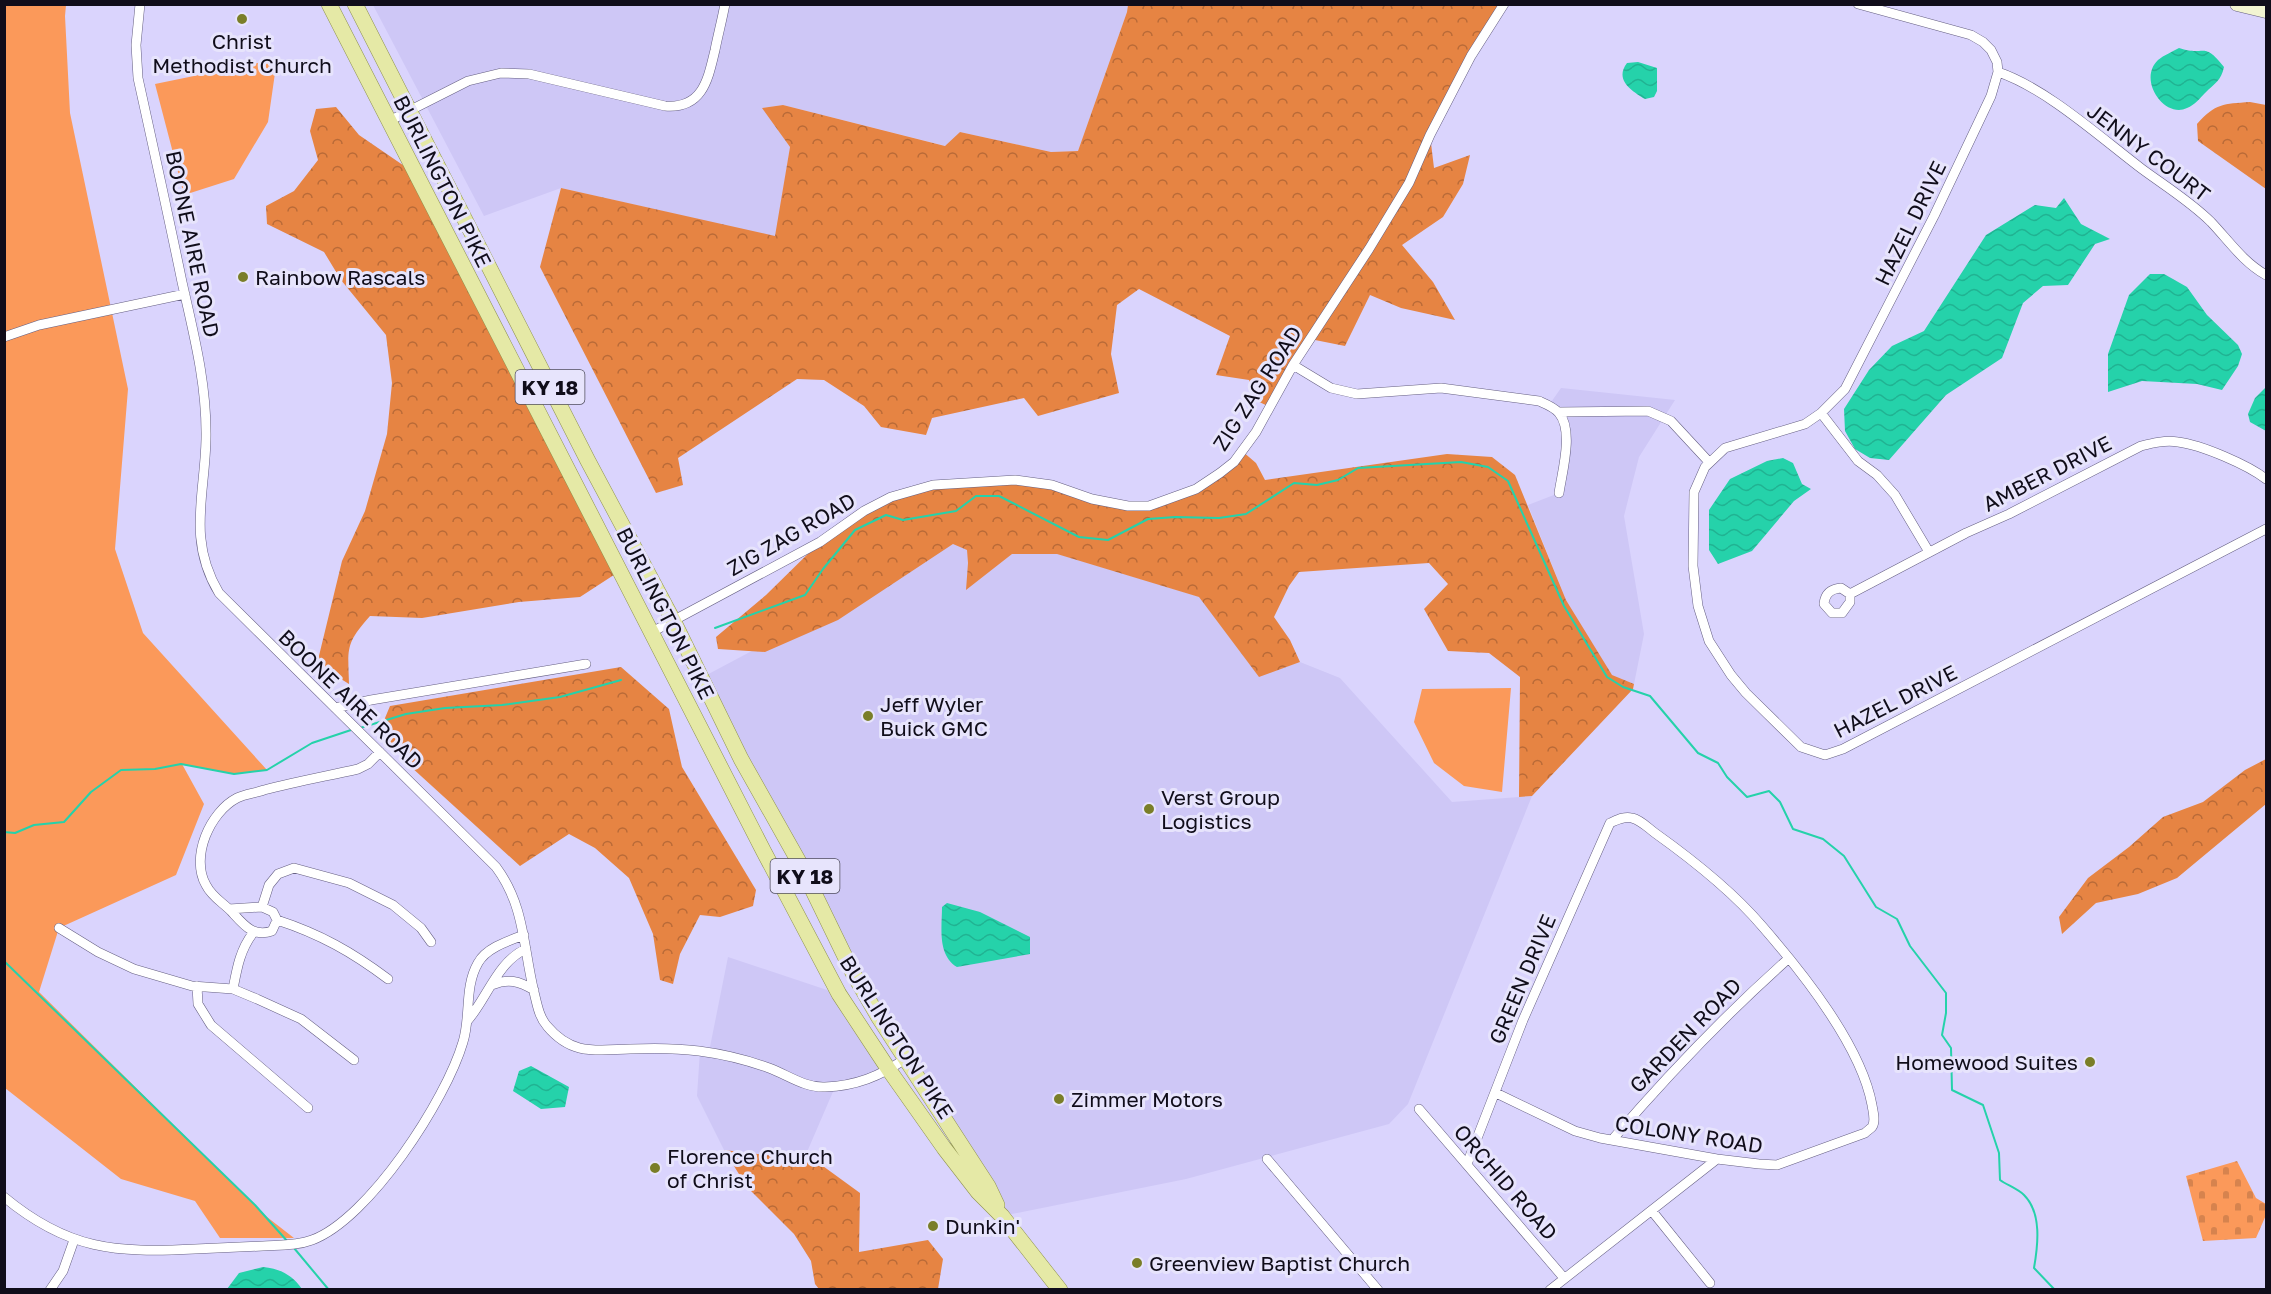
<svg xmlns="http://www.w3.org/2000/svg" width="2271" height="1294" viewBox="0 0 2271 1294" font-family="'Golos Text',sans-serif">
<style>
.built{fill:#cec7f6}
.green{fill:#fb995a}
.forest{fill:url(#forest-crowns)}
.cemetery{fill:url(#cemetery-stones)}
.water{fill:url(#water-waves)}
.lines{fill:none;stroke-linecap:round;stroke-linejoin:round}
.stream{stroke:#25d2aa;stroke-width:2}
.street-casing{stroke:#655f82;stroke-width:10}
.secondary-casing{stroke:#655f82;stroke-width:15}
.primary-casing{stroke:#8f934e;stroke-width:16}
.street{stroke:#fff;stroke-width:9}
.secondary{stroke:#f2f4d2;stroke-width:14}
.primary{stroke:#e5e9a6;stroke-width:15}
.poi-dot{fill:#7a7e28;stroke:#e7e4fc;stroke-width:2}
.labels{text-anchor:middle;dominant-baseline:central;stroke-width:6;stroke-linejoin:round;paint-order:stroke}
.shield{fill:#e7e4fc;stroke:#504e5e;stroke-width:1.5}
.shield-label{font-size:20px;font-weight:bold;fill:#100d1a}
.poi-label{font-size:21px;fill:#100d1a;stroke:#e7e4fc;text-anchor:start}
.street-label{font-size:21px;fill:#100d1a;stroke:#e7e4fc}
</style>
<defs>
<pattern id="forest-crowns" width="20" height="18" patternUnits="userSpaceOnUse" patternTransform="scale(1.5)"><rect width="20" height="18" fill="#e68443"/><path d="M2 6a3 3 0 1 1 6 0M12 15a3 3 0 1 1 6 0" fill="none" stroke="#b96a37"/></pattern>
<pattern id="cemetery-stones" width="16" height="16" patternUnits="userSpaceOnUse" patternTransform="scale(1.5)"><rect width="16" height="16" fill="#fb995a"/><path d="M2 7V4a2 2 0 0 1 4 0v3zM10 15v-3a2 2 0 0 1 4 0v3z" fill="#d6834e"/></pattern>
<pattern id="water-waves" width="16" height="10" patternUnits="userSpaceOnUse" patternTransform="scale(1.5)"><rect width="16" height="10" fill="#25d2aa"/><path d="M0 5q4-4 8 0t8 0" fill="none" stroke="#20b392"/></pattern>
</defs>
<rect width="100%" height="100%" fill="#dad4fd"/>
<!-- built -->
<path class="built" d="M373,5h755l-1,7 -49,139 -27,1 -91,-20 -14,14 -163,-41 -20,3 27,39 -14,90 -215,-49 -77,28z
M1561,388l114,12 -36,57 -15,59 20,118 -10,50 -22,-8 -46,-76 -38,-95 31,-12 7,-64 -17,-24z
M999,536l201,61 59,79 41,-14 40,16 112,124 80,-6 -124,308 -19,20 -203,55 -184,37 -123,-198 -178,-340 252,-134z
M728,957l111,37 50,76 -54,17 -31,72 -80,-9 -27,-54 3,-45 9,1z"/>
<!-- green -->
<path class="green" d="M4,5h62l-1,11 5,97 58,276 -13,160 28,84 124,137 -33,4 -52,-10 22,40 -28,71 -117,53 -20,64 228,225 27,21h-74l-25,-37 -74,-22 -116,-91z
M277,59l-9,63 -34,57 -50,16 -29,-111z
M1511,688l-9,104 -38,-6 -30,-23 -20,-41 8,-33z"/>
<!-- forest -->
<path class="forest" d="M1128,5h373l-71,130 4,33 36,-13 -7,29 -20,33 -41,28 31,37 22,38 -54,-12 -31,-13 -25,51 -35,-7 -40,68 -15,-7 -6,-20 -33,-5 14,-39 -91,-47 -22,16 -6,49 8,39 -81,23 -14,-18 -92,20 -6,17 -45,-8 -17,-21 -40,-26 -27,-1 -119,79 5,27 -27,8 -116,-226 21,-79 214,48 15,-89 -28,-39 21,-3 162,41 15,-14 91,20 27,-1 49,-139z
M2250,102l16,3v84l-68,-48 -1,-17c19,-21 26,-20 53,-22z
M336,107l23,28 57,39 204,397 -40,26 -61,5 -97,16 -52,-2c-25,28 -22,32 -21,68l-32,-20 25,-103 23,-50 22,-77 5,-51 -6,-48 -45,-55 -17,-28 -57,-28 -1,-18 28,-15 24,-31 -8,-29 6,-22z
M1242,451l14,12 9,17 182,-26 45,3 23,18 51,125 46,75 22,9 -1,5 -101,107 -13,1 1,-120 -31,-24 -41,-2 -24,-42 24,-25 -19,-21 -130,9 -10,14 -15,31 16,23 10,22 -41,15 -60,-80 -142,-43h-45l-46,36 2,-27 -1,-13 -14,-6 -115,76 -73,32 -47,-3 -2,-12 50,-42 54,-53 44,-31 69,-26 82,-5 77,19 57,7 47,-17z
M621,667l48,42 13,58 74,123 -3,16 -33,11 -20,-2 -20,39 -7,30 -13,-4 -7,-46 -24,-56 -34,-30 -26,-14 -49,32 -110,-100 -30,-36 10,-24z
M2266,759v45l-89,74 -39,16 -42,9 -34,31 -3,-17 29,-39 41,-31 34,-30 40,-15 42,-32z
M724,1150l92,11 44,32 -1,59 69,-12 15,19 -5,30h-119l-4,-5 -4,-23 -17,-27 -47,-47z"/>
<!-- cemetery -->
<path class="cemetery" d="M2237,1161l19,37 10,6v11l-10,23 -53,3 -17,-65z"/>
<!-- water -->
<path class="water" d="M2179,48c26,9 24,-8 45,19 -3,14 -9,16 -19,26 -5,5 -10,12 -18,15 -22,11 -50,-28 -29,-48 6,-5 14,-8 21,-12z
M1638,62l19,6v23l-3,6 -9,2c-13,-8 -31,-19 -18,-36z
M2064,198l17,26 29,15 -15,5 -27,41 -25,1 -20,17 -21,55 -56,37 -57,65 -19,-2 -15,-9 -10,-18 -1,-22 25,-39 23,-24 32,-15 62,-96 49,-30 21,3z
M2150,274h14l23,13 20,28 31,30 4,9 -4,12 -16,24 -25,-6 -55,-3 -34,11v-38l21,-59z
M2266,387v44l-16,-9 -2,-8 7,-16z
M1783,458l10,5 9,21 9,5 -17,12 -42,50 -34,13 -9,-14v-40l21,-31 37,-18z
M947,903l33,9 50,25v17l-73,13c-20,-12 -15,-40 -15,-60z
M531,1066l38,21 -4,20 -24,2 -28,-18 6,-20z
M263,1267c18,2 29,8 39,22h-75l12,-16z"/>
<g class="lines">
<!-- stream -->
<path class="stream" d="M715,628l90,-33 18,-26 32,-39 31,-15 17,5 53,-9 20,-15h23l80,41 29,3 40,-21 27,-2 44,1 27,-4 48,-31 23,2 21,-5 20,-12 103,-6 27,5 20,14 56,125 43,71 16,10 27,9 48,57 20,10 9,14 20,20 22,-6 11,11 13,27 30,10 21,17 32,51 21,12 13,27 36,47v20l-4,22 9,13 1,42 31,15 16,48 1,27c7,5 18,9 24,15 18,18 14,50 10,73l21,22
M360,728l46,-14 39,-6 57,-3 58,-8 61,-17
M4,832l11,1 19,-8 30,-3 27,-30 30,-22 34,-1 26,-5 53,10 33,-4 45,-27 42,-14
M4,961l251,244 33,37
M294,1248l35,42"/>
<defs>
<path id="street" d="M140,4l-4,41 2,33c15,68 30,136 44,204 12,53 25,103 24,157 -1,56 -19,101 13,154l277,274c29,39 27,80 38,125 3,12 5,25 13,34 25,30 49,24 83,23 23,-1 46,-1 69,2 23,3 48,9 70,17 19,7 36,20 56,19 31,-1 55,-11 80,-28
M1858,4l113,31 12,7 8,8 6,12 1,10 -7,24 -57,120 -89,173 -24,24 -16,11 -80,24 -20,19 -11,25 -1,74 5,40 11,35 22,34 15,18 55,54 24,8 18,-6 423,-220
M1998,72c48,16 103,66 144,97 23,17 49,33 69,53 18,19 32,40 55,53
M389,121l79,-40 33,-8 28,1 136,32c38,3 43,-27 50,-56 3,-15 7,-30 10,-46
M4,337l35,-12 146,-31
M1293,365l38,23 26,6 84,-6 98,13c7,3 15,6 20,12 15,18 3,59 0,80
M1559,412l89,-1 23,10 38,41
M1821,413l37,48 19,14 18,20 34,57
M1841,588l9,6v8l-8,11h-10l-8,-9c1,-10 6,-15 17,-16z
M1850,594l116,-61 43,-19 132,-68c12,-3 24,-6 37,-4 24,3 70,23 88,37
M652,632l168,-90 44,-31 27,-14 42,-12 82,-5 37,5 40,14 36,7h21l47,-17 24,-16 14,-11 22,-30 37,-67 76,-116 40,-66 21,-48 41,-79 33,-52
M335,708l36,-8 215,-36
M262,907l7,-22 9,-11 16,-6 55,15 44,22 28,23 10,14
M229,909l33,-2 11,5 4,8 -5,11c-19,7 -29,-7 -41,-20 -9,-9 -19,-14 -25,-26 -16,-28 4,-73 31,-87 8,-4 19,-5 27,-8 31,-8 63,-14 94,-21l10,-5 12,-12
M277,920c43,14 75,32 111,59
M59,928l39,24 36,17 58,17 41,3 24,10 44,20 53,41
M492,985c16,-7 27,-4 42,5
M197,986l1,18 13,21 97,83
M233,989c4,-21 7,-39 20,-56
M468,1020c19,-22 30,-59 58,-71
M1419,1109l145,169
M1612,1140c55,-64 113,-125 176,-181
M1267,1159l111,131
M1467,1164l56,-144 87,-197c7,-3 14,-7 22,-5 9,2 16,10 23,15 35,25 79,60 107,93 40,46 99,119 110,179 1,7 4,16 0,22 -1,1 -6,5 -7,6l-88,32 -18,-1 -42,-5 -117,-21 -25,-7 -79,-38
M4,1197c64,53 111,56 191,52 22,-1 45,-2 68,-3 16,-1 33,0 49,-6 57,-21 134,-140 151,-198 8,-25 1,-55 15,-79 8,-15 30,-22 46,-28
M1652,1211l58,72
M50,1290l13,-19 11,-31
M1550,1290l167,-131"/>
<path id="secondary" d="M2237,4l29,7"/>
<path id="primary" d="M329,4l435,848 75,142 50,76 55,78 34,44 24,24 58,74
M355,4l233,457 85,159 68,139 58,103 54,111 26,45 109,168 9,19"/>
</defs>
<!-- street casing -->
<use href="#street" class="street-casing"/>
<!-- secondary casing -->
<use href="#secondary" class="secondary-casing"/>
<!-- primary casing -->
<use href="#primary" class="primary-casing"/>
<!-- street -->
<use href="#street" class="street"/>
<!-- secondary -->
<use href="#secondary" class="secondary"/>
<!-- primary -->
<use href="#primary" class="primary"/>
</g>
<!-- markers -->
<g class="poi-dot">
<circle cx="242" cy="19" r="6"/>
<circle cx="243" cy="277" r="6"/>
<circle cx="868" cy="716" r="6"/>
<circle cx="1149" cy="809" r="6"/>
<circle cx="2090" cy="1062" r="6"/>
<circle cx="1059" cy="1099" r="6"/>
<circle cx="655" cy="1168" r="6"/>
<circle cx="933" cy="1226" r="6"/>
<circle cx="1137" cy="1263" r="6"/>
</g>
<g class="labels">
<!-- shield labels -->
<g class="shield">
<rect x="515.5" y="370" width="69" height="34" rx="4.5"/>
<rect x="770.5" y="859" width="69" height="34" rx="4.5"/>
</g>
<g class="shield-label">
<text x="550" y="387">KY 18</text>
<text x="805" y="876">KY 18</text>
</g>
<!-- poi labels -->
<g class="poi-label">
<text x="242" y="41" text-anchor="middle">Christ<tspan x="242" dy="24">Methodist Church</tspan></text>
<text x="255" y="277">Rainbow Rascals</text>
<text x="880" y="704">Jeff Wyler<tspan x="880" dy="24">Buick GMC</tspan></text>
<text x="1161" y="797">Verst Group<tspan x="1161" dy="24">Logistics</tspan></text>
<text x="2078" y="1062" text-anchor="end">Homewood Suites</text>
<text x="1071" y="1099">Zimmer Motors</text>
<text x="667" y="1156">Florence Church<tspan x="667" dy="24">of Christ</tspan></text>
<text x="945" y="1226">Dunkin'</text>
<text x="1149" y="1263">Greenview Baptist Church</text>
</g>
<!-- street labels -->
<g class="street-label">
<text transform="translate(2149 152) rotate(37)">JENNY COURT</text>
<text transform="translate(443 181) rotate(63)">BURLINGTON PIKE</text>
<text transform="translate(1910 223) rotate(-64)">HAZEL DRIVE</text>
<text transform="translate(193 244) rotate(78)">BOONE AIRE ROAD</text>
<text transform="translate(1257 388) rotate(-57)">ZIG ZAG ROAD</text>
<text transform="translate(2047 473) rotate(-27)">AMBER DRIVE</text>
<text transform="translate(791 534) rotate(-30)">ZIG ZAG ROAD</text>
<text transform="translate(666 613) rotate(63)">BURLINGTON PIKE</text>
<text transform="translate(351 699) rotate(44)">BOONE AIRE ROAD</text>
<text transform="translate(1895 701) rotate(-27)">HAZEL DRIVE</text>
<text transform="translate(1522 979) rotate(-67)">GREEN DRIVE</text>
<text transform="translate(1685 1035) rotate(-46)">GARDEN ROAD</text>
<text transform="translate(897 1037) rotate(57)">BURLINGTON PIKE</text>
<text transform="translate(1689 1134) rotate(9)">COLONY ROAD</text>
<text transform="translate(1506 1182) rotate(49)">ORCHID ROAD</text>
</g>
</g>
<!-- border -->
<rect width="2271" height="1294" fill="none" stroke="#100d1a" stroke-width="12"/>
</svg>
